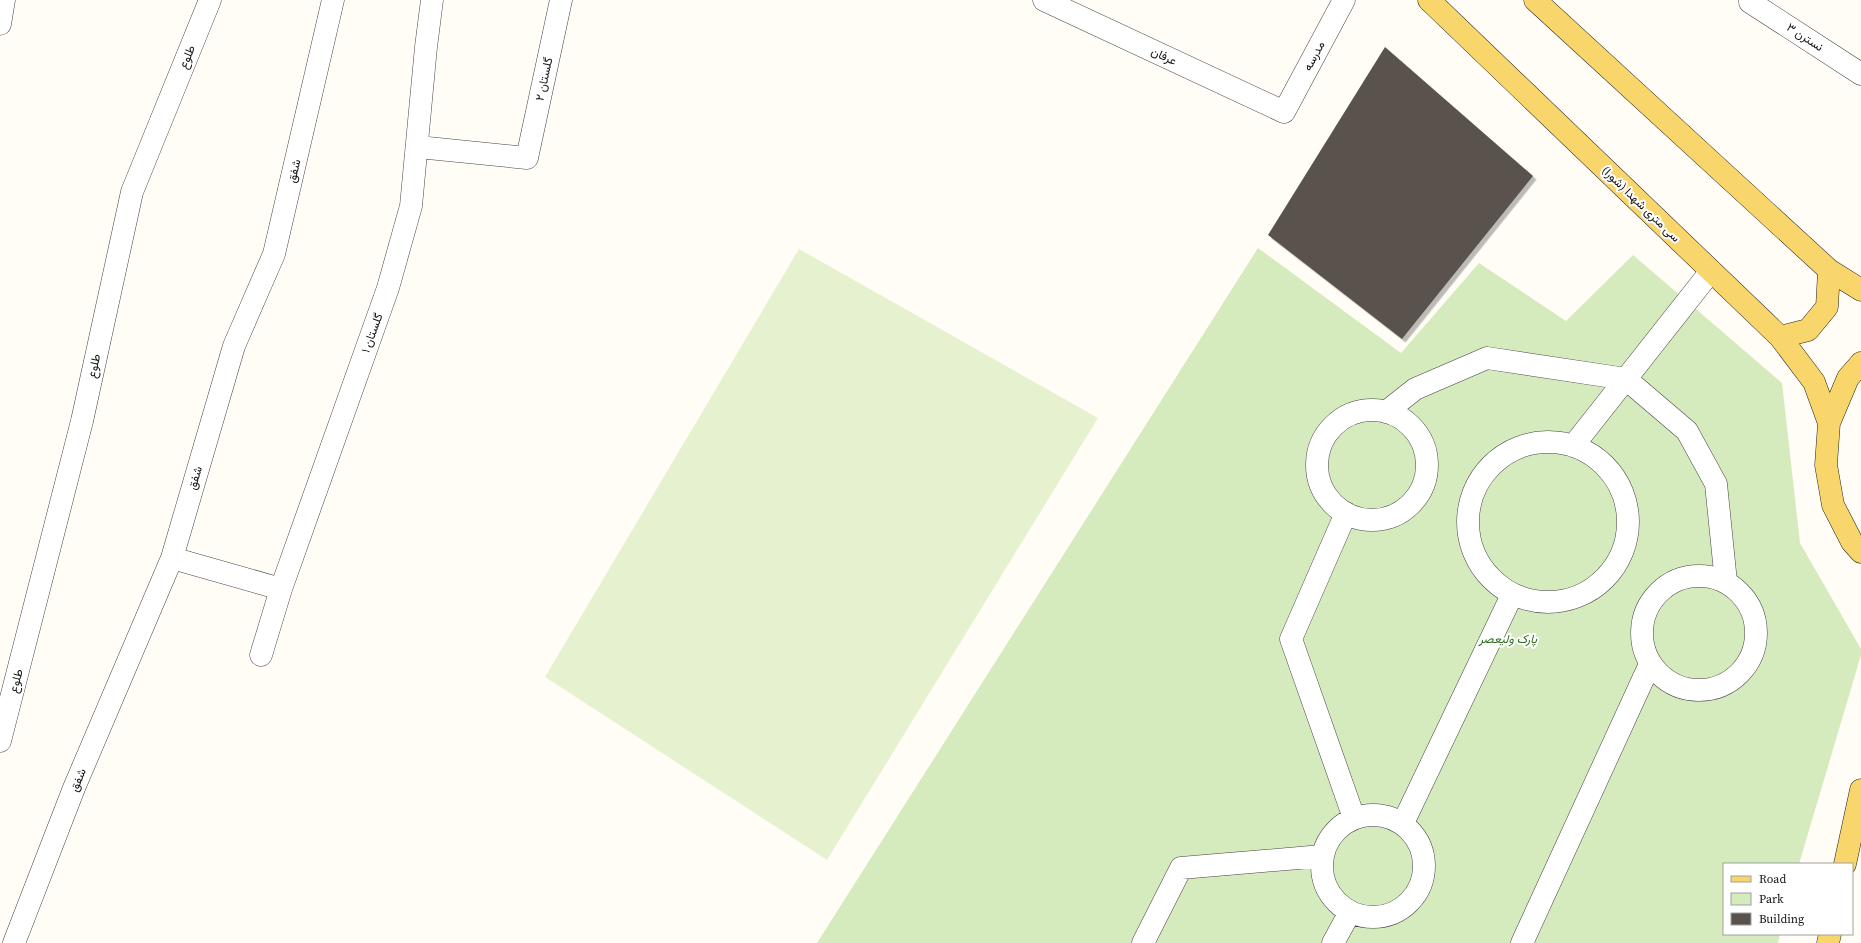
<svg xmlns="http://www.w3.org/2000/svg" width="1861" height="943" viewBox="0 0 1861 943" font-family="'Source Serif 4',Vazirmatn,serif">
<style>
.green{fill:#d5ebbd}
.pitch{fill:#e6f2cf}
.building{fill:#5a524d;filter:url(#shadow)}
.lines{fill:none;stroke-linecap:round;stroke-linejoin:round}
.minor-casing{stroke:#444;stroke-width:23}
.major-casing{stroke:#222;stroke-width:23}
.minor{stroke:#fff;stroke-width:22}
.major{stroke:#f9d66b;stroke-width:22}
.labels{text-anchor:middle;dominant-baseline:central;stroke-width:4;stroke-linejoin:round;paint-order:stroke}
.street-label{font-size:12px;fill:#111;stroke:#fff}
.park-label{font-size:12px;font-style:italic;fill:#2f6b1f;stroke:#fff}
</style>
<defs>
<filter id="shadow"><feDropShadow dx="3.5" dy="3.5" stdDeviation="0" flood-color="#0004"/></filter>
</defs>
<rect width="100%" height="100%" fill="#fffdf5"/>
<!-- green -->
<path class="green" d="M1258,248l143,105 78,-90 87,58 67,-66 149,128 18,160 61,106v6l-62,209h-75v70h56l-2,9h-961z"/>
<!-- pitch -->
<path class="pitch" d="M799,249l299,169 -271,442 -282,-183z"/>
<!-- building -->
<path class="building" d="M1385,47l148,129 -131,163 -134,-104z"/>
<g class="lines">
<defs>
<path id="minor" d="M1044,0l240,112 60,-112
M1750,0v2l111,72
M0,24l4,-24
M418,147l109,11 34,-158
M1317 465a55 55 0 1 1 110 0a55 55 0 1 1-110 0Z
M1386,412l29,-23 72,-31 139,21 61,52 29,53 10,98
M1468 522a80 80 0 1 1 160 0a80 80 0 1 1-160 0Z
M1573,446l138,-175
M1346,513l-55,126 63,179
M172,558l109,31
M1642 633a57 57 0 1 1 114 0a57 57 0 1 1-114 0Z
M261,655l20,-66 107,-301 23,-82 15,-159 6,-47
M0,741l82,-320 50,-229 78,-192
M1322 866a51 51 0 1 1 102 0a51 51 0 1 1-102 0Z
M1403,823l109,-228
M14,943l60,-155 98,-230 62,-212 40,-92 59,-254
M1143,943l38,-75 141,-12
M1333,943l17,-31
M1522,943l128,-279"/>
<path id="major" d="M1429,0l351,337 34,45 15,41
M1535,0l294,270 32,20
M1780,337l28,-7 19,-23 2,-37
M1861,363l-13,15 -19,45 -3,42 7,40 19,37 9,10
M1845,864l16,-74
M1828,943l2,-9"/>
</defs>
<!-- minor casing -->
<use href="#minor" class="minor-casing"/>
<!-- major casing -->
<use href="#major" class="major-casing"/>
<!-- minor -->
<use href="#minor" class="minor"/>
<!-- major -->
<use href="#major" class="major"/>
</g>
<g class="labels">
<!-- street labels -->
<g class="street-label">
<text transform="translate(1805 37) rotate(33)">نسترن ۳</text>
<text transform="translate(1164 56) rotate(25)">عرفان</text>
<text transform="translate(1314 56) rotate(-62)">مدرسه</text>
<text transform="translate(187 57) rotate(-68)">طلوع</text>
<text transform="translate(544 79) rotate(-78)">گلستان ۲</text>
<text transform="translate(294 171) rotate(-77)">شفق</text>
<text transform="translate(1641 204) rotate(44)">سی متری شهدا (شورا)</text>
<text transform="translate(372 333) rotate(-70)">گلستان ۱</text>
<text transform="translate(94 366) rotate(-78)">طلوع</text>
<text transform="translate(195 478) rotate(-74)">شفق</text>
<text transform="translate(16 681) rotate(-76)">طلوع</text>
<text transform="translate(78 780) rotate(-67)">شفق</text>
</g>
<!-- park labels -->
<g class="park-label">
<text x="1508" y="639">پارک ولیعصر</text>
</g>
</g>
<!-- legend -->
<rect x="1723" y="863" width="130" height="72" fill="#ffffff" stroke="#a0a0a0"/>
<rect x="1731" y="876" width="20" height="6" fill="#f9d66b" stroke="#a0a0a0"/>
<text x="1759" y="883" font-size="12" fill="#111111">Road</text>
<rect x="1731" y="893" width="20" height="12" fill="#d5ebbd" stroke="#a0a0a0"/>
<text x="1759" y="903" font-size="12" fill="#111111">Park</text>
<rect x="1731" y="913" width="20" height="12" fill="#5a524d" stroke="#a0a0a0"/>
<text x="1759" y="923" font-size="12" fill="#111111">Building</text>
</svg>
